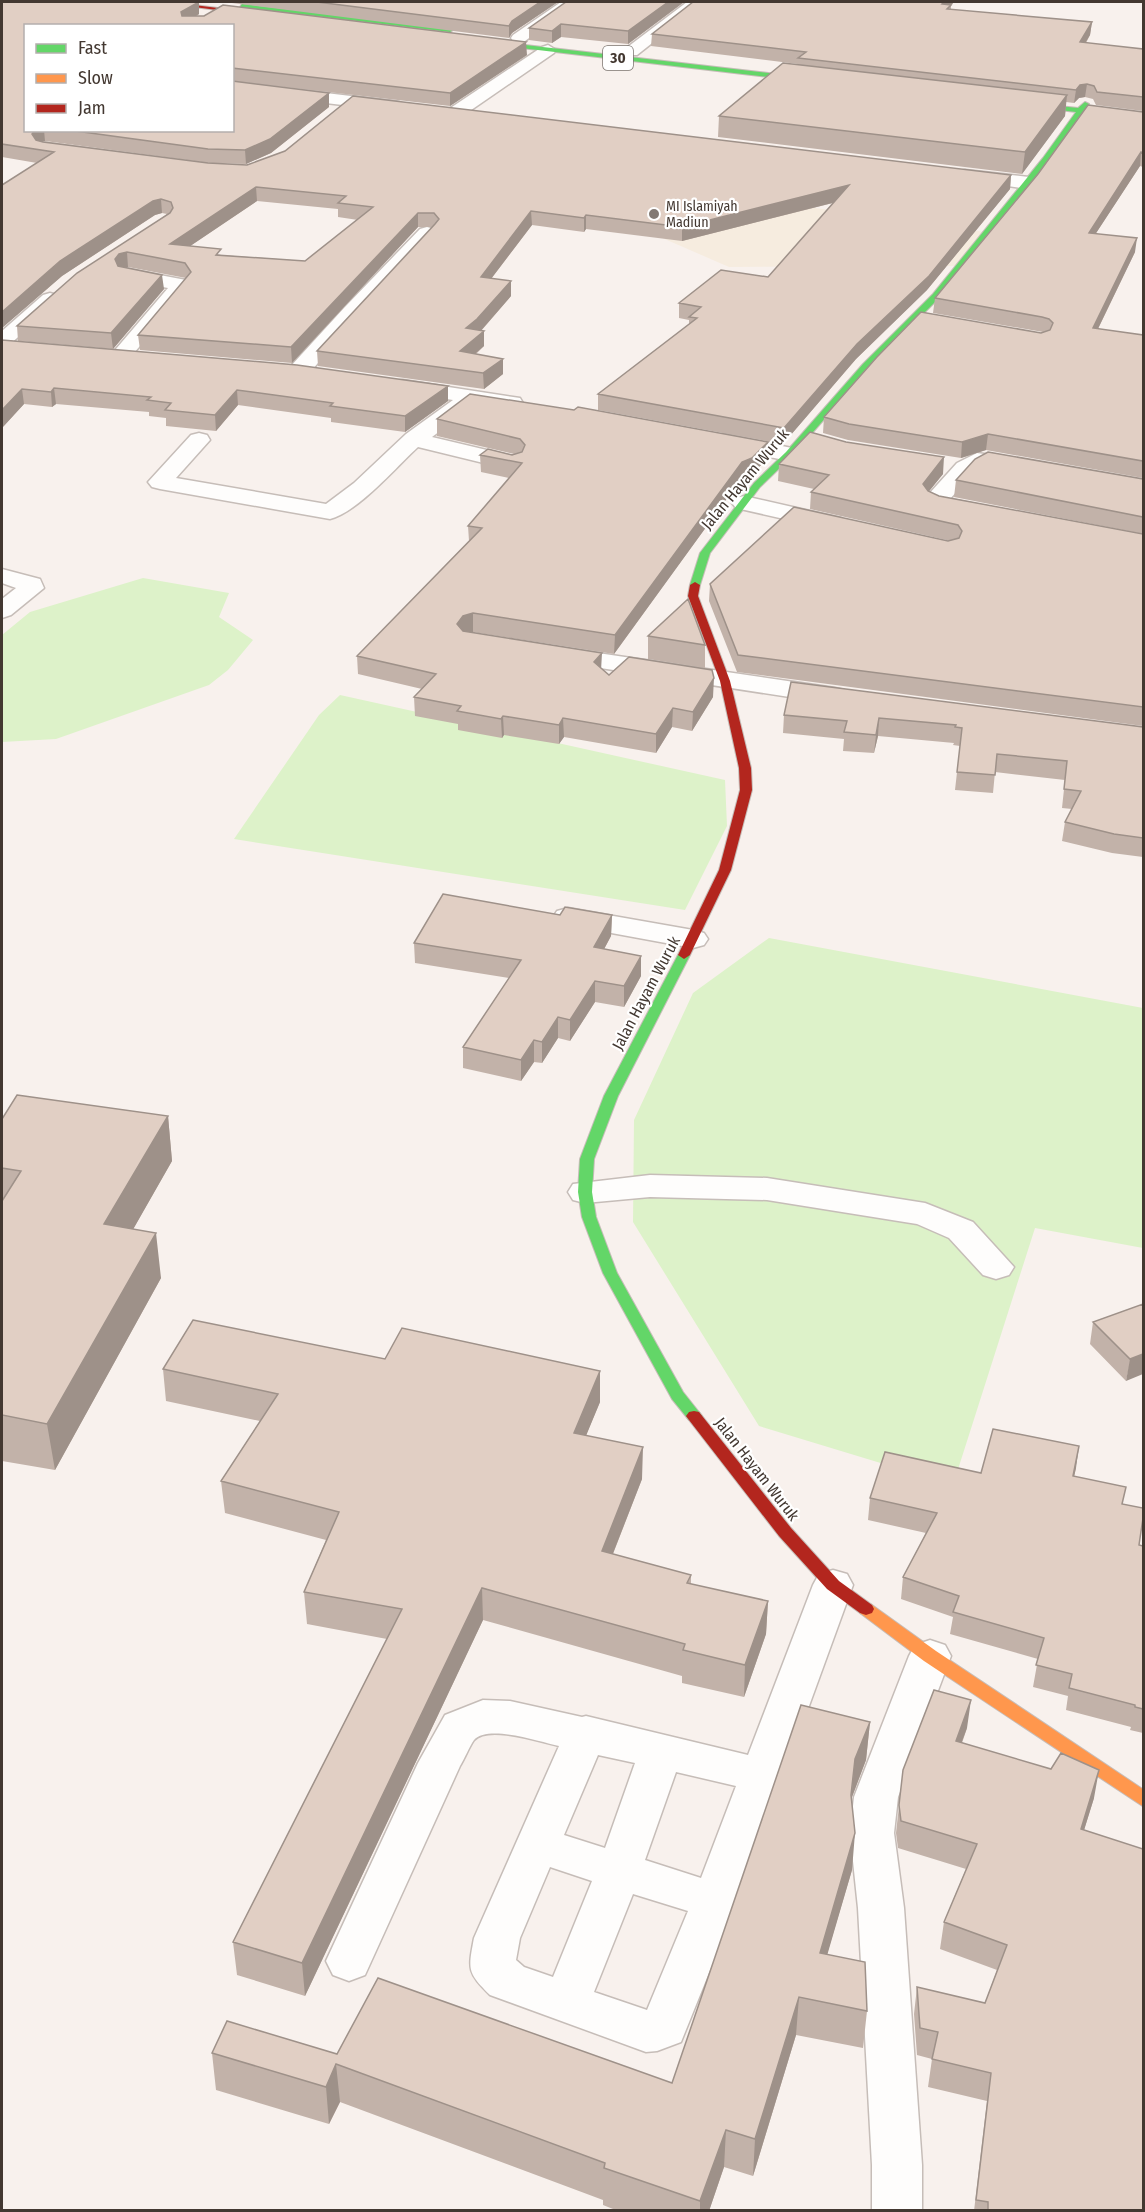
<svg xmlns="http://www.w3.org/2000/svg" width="1145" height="2212" viewBox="0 0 1145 2212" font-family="'Fira Sans Condensed',sans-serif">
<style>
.education{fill:#f6ecdf}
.green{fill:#ddf2c9}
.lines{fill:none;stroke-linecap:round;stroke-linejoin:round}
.street-casing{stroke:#c6bdb8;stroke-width:3}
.fast-casing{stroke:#c6bdb8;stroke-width:2}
.slow-casing{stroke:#c6bdb8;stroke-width:2}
.jam-casing{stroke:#c6bdb8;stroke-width:2}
.street{fill:#fefdfc;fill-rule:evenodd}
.fast{fill:#63d668;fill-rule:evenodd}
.slow{fill:#ff974d;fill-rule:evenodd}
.jam{fill:#b3261e;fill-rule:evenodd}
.wall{fill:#c2b2a9;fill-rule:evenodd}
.shaded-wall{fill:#9e9189}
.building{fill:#e1cfc4;stroke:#9e9189;stroke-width:1.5;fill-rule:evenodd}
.poi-dot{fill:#827973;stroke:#fff;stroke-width:2}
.labels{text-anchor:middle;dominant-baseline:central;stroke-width:4.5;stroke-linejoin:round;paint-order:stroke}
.far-poi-label{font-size:14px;fill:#433831;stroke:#fff;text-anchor:start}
.shield{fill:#fff;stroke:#7b746f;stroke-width:1.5}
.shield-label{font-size:15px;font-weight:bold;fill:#433831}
.street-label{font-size:16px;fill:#433831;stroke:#fff}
</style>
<rect width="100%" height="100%" fill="#f8f1ed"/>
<!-- education -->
<path class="education" d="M687,190l305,43 -28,33 -235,1 -69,-30z"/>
<!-- green -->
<path class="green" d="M143,578l86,15 -10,24 34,23 -25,30 -19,15 -153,54 -54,3v-107l28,-23z
M340,695l385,85 2,46 -42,84 -451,-71 85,-124z
M769,938l374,70v240l-108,-20 -82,257 -194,-59 -126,-204 1,-102 59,-127z"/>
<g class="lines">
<defs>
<path id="street" d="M561,2h10l3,3 -49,36h-12l-2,-3 2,-3z
M687,2h17l-67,53h-12l-2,-3 2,-3z
M548,45l8,5 -2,3 -93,64h-12l-3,-4 3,-4 93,-62z
M232,82l161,19 6,1 3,4 -3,4 -6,1 -161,-19z
M965,170l64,7 6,2 3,4 -3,4 -6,2 -70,-10 -3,-4 3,-4z
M427,227l7,2 3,4 -3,4 -76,79 -52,61 -8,1 -8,-1 -3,-5 3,-5 54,-59 76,-79z
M128,269l58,11 4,7 -62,73 -7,2 -7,-2 -4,-4 58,-68 -47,-9 -3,-4 3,-4z
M50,293l7,2 3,4 -3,4 -48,42 -7,2v-16l41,-36z
M403,380l117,18 3,5 -3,5 -8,2 -36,-6 -44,33 88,21 3,5 -3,5 -8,2 -94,-23c-22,20 -60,65 -88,72l-170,-30 -8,-2 -4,-5 43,-47 8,-2 8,2 3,5 -34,38 150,26 28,-21 52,-49 47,-34 -58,-9 -3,-5 3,-5z
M723,434l74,15 3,5 -3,5 -8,2 -74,-15 -3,-5 3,-5z
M977,453l43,6 3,5 -3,5 -8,2 -31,-4 -8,6 -23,26 30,6 4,5 -4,5 -8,2 -39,-8 -9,-9 4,-5 29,-32z
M744,496l97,22 4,5 -4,5 -8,2 -97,-22 -4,-5 4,-5z
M2,569l38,10 4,9 -33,27 -9,3v-19l14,-11 -14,-5z
M557,647l278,41 9,2 4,6 -4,6 -9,2 -287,-44 -4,-5 4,-5z
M568,908l125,22 11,3 4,6 -4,6 -11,3 -136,-25 -4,-6 4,-6z
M650,1175l117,3 158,25 48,19 41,45 -5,8 -13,4 -13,-4 -34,-37 -32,-14 -150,-24 -117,-3 -65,6 -12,-3 -5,-8 5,-8z
M833,1570l14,4 6,11 -115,316 -57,141 -24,9 -11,1 -156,-57c-23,-23 -22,-25 -16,-57l85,-192c-18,-4 -71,-22 -85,-6 -5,7 -9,18 -14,26l-95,209 -16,6 -16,-6 -7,-14 92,-198 27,-48 38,-15 27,1 72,16 4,-1 162,39 65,-170 6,-11zM598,1755l37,8 -30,85 -41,-13zM676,1772l60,14 -35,92 -56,-18zM550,1867l42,14 -39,96 -29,-10 -8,-7 4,-22zM633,1894l55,17 -41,99 -53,-18z
M930,1640l15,5 6,11 -53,141 -4,36 10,75 18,257v45h-50v-45l-14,-257 -8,-75 4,-36 55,-141 6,-11z"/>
<path id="fast" d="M242,4l208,24 3,2 -3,2 -210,-25z
M481,40l330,38 3,2 -3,2 -332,-39z
M1020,102l58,6 7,-6 4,2 -4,5 59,7v4l-62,-7 -33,49 -110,136 -70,70 -77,88 -32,31 -50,66 -10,32 -5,3 -4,-1 -1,-2 10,-32 54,-70 32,-31 77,-88 70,-70 110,-136 33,-46 -58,-7v-2z
M684,951l6,4 -72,141 -24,63 -2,33 4,25 21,56 66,119 19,24 -3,4h-10l-17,-21 -69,-126 -21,-56 -4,-25 2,-33 24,-63 74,-141z"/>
<path id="slow" d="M866,1603l6,2 64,46 208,139v17l-220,-146 -64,-48 -2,-4 2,-4z"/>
<path id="jam" d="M155,2h15l96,12 -3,2z
M695,582l5,3 -2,11 32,85 21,87 1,22 -21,80 -41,85 -6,4 -6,-4 41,-85 21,-80 -1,-22 -19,-87 -32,-85 2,-11z
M694,1411l5,1 92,116 48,53 33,24 2,4 -2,4 -6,2 -6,-2 -33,-24 -48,-53 -90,-116 -3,-4 3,-4z"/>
</defs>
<!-- street casing -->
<use href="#street" class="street-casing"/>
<!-- fast casing -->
<use href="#fast" class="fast-casing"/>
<!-- slow casing -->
<use href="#slow" class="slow-casing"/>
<!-- jam casing -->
<use href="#jam" class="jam-casing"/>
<!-- street -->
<use href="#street" class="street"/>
<!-- fast -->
<use href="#fast" class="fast"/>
<!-- slow -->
<use href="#slow" class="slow"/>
<!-- jam -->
<use href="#jam" class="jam"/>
</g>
<!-- wall -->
<path class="wall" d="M2,2l197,12 -2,2 330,39 -77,51 -218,-25v-55l-206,104h206l97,-23 -58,46 -25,11 -37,-1 -164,-22h-3l166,22 39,2 764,10 -1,14 -83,101 -71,69 -73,85 -185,-34v-16l91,-69v-5l-10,-2v-15l89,-26 65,-74 -151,38 -96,-12 -2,3 -52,-7 -41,54 20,2v15l-30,35h3v15l-8,8 27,5v15l-19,15 -166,-23 -1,-15 116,-124h-15l-126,136 -152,-13 -2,-15 48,-57 -58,-11h-2l38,22 -51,60 -95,-8 -1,-15 150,-112 -5,-1 -7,2 -93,61 -60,52v-143l35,-22 -35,-6zM257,201l81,8v8l20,3 -53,41 -84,-6 -31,-9z
M211,2h347l-46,31 -3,5 -285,-36z
M566,2h118l-56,42 -67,-7 -9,6 -23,-3v-12z
M693,2h261l-3,3v5l141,12 -2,13 -4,8 57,6v62l-47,-6 -3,-6 -8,-2 -6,1 -5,5 -8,-1 -1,14 -43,58 -304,-37 1,-21 79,-52 -147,-18 1,-12z
M1143,112v55l-3,-1 -44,67 39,19 -37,77 45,6v143l-157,-28 -25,8 -113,-18 -25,-7 1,-16 219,-85 -110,-19 2,-15z
M2,340l446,61 -43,31 -74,-10v-4l-93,-13 -22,26 -50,-5v-8l-17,-2v-4l-93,-8 -4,3 -28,-3 -22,24z
M437,419l330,40 -16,16 -10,4 -127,175 -142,-22 129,36 8,7 104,22 -21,34 -20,-4 -16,26 -92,-16 -5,7 -55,-9 -2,3 -44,-8v-6l-43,-8 -1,-19 8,-8 -64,-15 -1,-18 112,-115 -1,-15 41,-48 -28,-6 -1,-17 34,-1 -77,-18z
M779,464l164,10 -14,17 10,5 204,38v192l-406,-54 -28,-71 1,-17 241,-43 -141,-32 1,-17 3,-3 -36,-8z
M1143,479v55l-189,-37 2,-17z
M648,636l57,9v23l-57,-9z
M784,715l359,12v130l-31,-4 -50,-12 3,-19 7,-13 -10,-1 3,-28 -70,-8 -2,21 -38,-3 5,-44 -7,-1 1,-2 -76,-7 -4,17 -31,-2 1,-12 -61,-6z
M560,915h52l-1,21 -7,13 37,27 -17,31 -29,-5 -25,39 -12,-3 -16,25 -8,-1 -13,19 -58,-13v-21l46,-69 -94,-15 -1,-20z
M168,1116l4,45 -39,68 28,49 -106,192 -53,-9v-342z
M1143,1304l-17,77 -36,-37 3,-22z
M385,1359l215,43 -14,33 56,44 -29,75 78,21v9l77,17 -2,33 -22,63 -62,-14v-7l-199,-56 -178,376 -68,-21 -4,-33 154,-303 -80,-15 -3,-32 22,-52 -101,-27 -4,-32 39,-60 -94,-20 -3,-32z
M1076,1468l-2,9 49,27 16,41 4,1v187l-13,-3 1,-3 -65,-17 2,-14 -35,-9 5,-28 -88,-25 3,-17 -52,-18 2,-22 23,-44 -58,-13 2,-22 111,-25z
M870,1722l-4,38 -14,37v73l-25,84 40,57 -4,37 -67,-13 -43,141 -29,-9 -15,44h-91l-15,-6v-5l-263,-98 -11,22 -113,-34 -4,-37 125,1 335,29z
M967,1728l-5,15 132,55 -10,32 59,381h-169l13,-110 -59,-14 4,-28 -15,-4 -3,-41 3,-27 68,16 12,-33 -57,-21 4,-27 22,-53 -68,-21 -2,-15 7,-63z"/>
<!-- shaded-wall -->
<path class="shaded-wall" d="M199,2v12l-17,10 -1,-12z
M540,2h18l-46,31 -3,5v-12l3,-5z
M668,2h16l-56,42v-13z
M944,2h10l-13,14 1,-12z
M1092,22l-2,13 -12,20 2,-13z
M561,24v13l-9,6v-12z
M526,42l1,13 -77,51v-13z
M1087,84l-2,13 -6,1 -5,5 2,-13 4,-5z
M329,93v14l-58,46 -25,11 -1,-14z
M1067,95l-2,21 -43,58 3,-22z
M35,130h9l1,11 -8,2 -5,-9z
M1141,152l-1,14 -53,81 2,-14z
M1011,175l-1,14 -83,101 -71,69 -73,85 1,-16 73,-84z
M849,185l-1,14 -166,42v-14z
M256,187l1,14 -86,58 -1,-15z
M161,199l1,14 -7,2 -93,61 -60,52v-16l58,-51 93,-60z
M531,211l1,14 -51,67v-15z
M418,213v14l-126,136 -1,-16z
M586,215v14l-2,3v-14z
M1137,238l-2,14 -44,91 2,-15z
M127,252l1,15 -8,2 -4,5 -1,-15 4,-5z
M162,275l2,14 -51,60 -2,-16z
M511,281v15l-33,38 -12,-6z
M484,331v15l-23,20 -1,-15z
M503,359v15l-19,15 -1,-16z
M448,386v15l-43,31v-16z
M54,388l2,16 -4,3 -1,-15z
M22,389l2,15 -22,24v-18z
M237,390l1,15 -22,26 -1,-16z
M988,434l-2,16 -25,8 1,-16z
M768,442l-1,17 -16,16 -10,4 -127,175 1,-19 127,-173z
M944,457l-1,17 -21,26 1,-16z
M473,613v19l-10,3 -6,-11 6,-8z
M602,653l-1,18 -7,-9z
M714,678l-1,19 -21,34 1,-19z
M673,708l-1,19 -16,26v-19z
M503,716l1,19 -2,3 -1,-19z
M563,718l1,19 -5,7v-19z
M879,718l-1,18 -4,17 2,-18z
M612,915l-1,21 -17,32v-21z
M641,956v20l-17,31v-21z
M595,981v21l-25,39v-21z
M558,1017v21l-16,25v-21z
M534,1040v22l-13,19v-21z
M168,1116l4,45 -62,109 -6,-46z
M156,1233l5,45 -106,192 -8,-46z
M1143,1354v20l-17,7 4,-22z
M600,1371v31l-26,63v-32z
M1079,1446l-3,22 -7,30 4,-22z
M643,1447l-1,32 -41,105 1,-33z
M482,1588l1,32 -178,376 -3,-33z
M768,1601l-2,33 -22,63 1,-32z
M971,1700l-4,28 -15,40 4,-27z
M870,1722l-4,38 -14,37 -4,36 7,-74z
M1099,1770l-5,28 -18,58 5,-27z
M855,1833l-3,37 -35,120 3,-37z
M799,1997l-3,38 -43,141 2,-37z
M336,2064l4,38 -11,22 -3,-37z
M726,2130l-2,37 -15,44h-9v-10z"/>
<!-- building -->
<path class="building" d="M2,2h197l-18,10 1,4h22l19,-11 303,37 -76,51 -218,-25v-42h-206v104h9l-3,4 4,6 7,2 165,21 39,2 38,-14 68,-55 658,79 -82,101 -72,68 -73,84 -186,-34 99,-76 -8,-1 12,-10 -22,-4 42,-33 47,7 81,-92 -167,42 -96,-12 -2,3 -53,-7 -50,66 30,4 -34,38 -11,9 18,3 -24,20 43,8 -20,14 -166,-22 118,-127 4,-5 -5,-6h-16l-127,134 -153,-12 53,-63 -6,-9 -58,-11 -8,2 -4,5 3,7 44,9 -51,58 -94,-7 60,-53 93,-60 3,-5 -2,-6 -10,-3 -8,2 -93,60 -58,51v-127l52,-33 -52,-8zM256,187l90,9 -8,7 35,4 -68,54 -89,-6 5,-6 -51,-5z
M317,2h223l-28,19 -3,5z
M566,2h102l-40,29 -67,-7 -9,7 -23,-3z
M693,2h251l-2,2 9,1 -4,4 145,13 -12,20 63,7v48l-46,-5 -3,-6 -7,-2 -7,1 -4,5 -278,-32 8,-6 -154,-18z
M783,63l284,32 -42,57 -306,-36z
M232,81l97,12 -59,46 -25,11 -37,-1 -140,-19h164z
M1088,105l55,7v41l-2,-1 -52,81 48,5 -44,90 50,7v126l-155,-27 -26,8 -113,-18 -25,-7 53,-60 44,-45 120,21 9,-3 3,-7 -4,-4 -7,-2 -107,-19 103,-124z
M2,340l295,25 151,21 -43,30 -75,-10 3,-3 -96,-13 -22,25 -50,-5 6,-7 -24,-3 4,-3 -97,-9 -3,4 -29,-3 -20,21z
M470,394l104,16 4,-3 190,35 -16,16 -10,4 -127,173 -142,-22 -10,3 -6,8 6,7 139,22 -8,9 15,13 20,-18 83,13 2,8 -21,34 -20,-4 -17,26 -93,-16 -4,7 -56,-9 -2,3 -44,-8 4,-5 -47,-9 22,-23 -79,-18 125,-128 -14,-2 54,-63 -42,-8 8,-6 24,6 10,-3 3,-7 -5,-6 -83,-20z
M810,432l36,10 98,15 -21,27 5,7 11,5 204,38v173l-405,-52 -28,-71 84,-77 154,34 11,-3 3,-7 -4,-6 -147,-33 18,-17 -50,-11z
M988,452l155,27v38l-187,-37 19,-21z
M688,599l17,46 -57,-9z
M791,682l352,45v111l-29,-4 -49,-12 16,-31 -17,-2 3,-28 -70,-7 -2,21 -38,-3 5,-44 -7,-1 1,-2 -77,-7 -3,17 -32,-3 3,-11 -63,-6z
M443,894l117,21 5,-8 47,8 -18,32 47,9 -17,30 -29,-5 -25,39 -12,-3 -16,25 -8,-2 -13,20 -58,-13 58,-87 -107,-17z
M17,1095l151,21 -64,108 52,9 -109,191 -45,-9v-214l19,-30 -19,-3v-49z
M1143,1304v50l-13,5 -37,-37z
M193,1320l192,39 17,-31 198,43 -26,62 69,14 -41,104 89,24 -4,8 81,18 -23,64 -62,-15 2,-6 -203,-56 -180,375 -69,-21 169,-333 -98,-17 35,-80 -118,-31 57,-87 -115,-25z
M993,1429l86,17 -6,30 53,11 -4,17 21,4v10l-4,27 4,1v163l-8,-2v-2l-66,-17 3,-14 -36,-9 8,-27 -91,-26 6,-16 -56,-19 34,-64 -67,-15 15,-46 96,21z
M934,1690l37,10 -15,41 95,28 10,-16 38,17 -18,59 62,20v362h-155v-9l-12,-2 15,-127 -59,-14 6,-27 -18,-4 -3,-41 68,16 22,-58 -63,-23 33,-78 -76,-23 -2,-16 4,-35z
M801,1705l69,17 -15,37 -4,36 4,38 -35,120 45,9 2,49 -68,-14 -44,142 -29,-9 -26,71 -96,-33 1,-5 -269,-99 -10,23 -114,-34 15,-32 110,33 41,-76 294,105z"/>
<!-- markers -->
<circle class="poi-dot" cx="654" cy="214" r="6"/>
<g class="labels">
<!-- far-poi labels -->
<g class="far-poi-label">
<text x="666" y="206">MI Islamiyah<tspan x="666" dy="16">Madiun</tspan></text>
</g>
<!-- shield labels -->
<rect class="shield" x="603" y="46" width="30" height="24" rx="4.5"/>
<g class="shield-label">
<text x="618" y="58">30</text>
</g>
<!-- street labels -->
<g class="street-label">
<text transform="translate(745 479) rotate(-50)">Jalan Hayam Wuruk</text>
<text transform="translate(646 993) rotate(-62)">Jalan Hayam Wuruk</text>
<text transform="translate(757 1469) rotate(52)">Jalan Hayam Wuruk</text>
</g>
</g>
<!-- border -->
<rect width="1145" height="2212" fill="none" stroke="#433831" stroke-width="6"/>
<!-- legend -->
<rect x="24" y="24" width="210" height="108" fill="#ffffff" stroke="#b4afad" stroke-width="1.5"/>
<rect x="36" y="44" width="30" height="9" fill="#63d668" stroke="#b4afad" stroke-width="1.5"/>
<text x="78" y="54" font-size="18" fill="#433831">Fast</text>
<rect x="36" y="74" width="30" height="9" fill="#ff974d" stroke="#b4afad" stroke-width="1.5"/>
<text x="78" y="84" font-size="18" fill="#433831">Slow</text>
<rect x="36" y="104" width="30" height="9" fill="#b3261e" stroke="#b4afad" stroke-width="1.5"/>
<text x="78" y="114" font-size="18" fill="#433831">Jam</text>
</svg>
